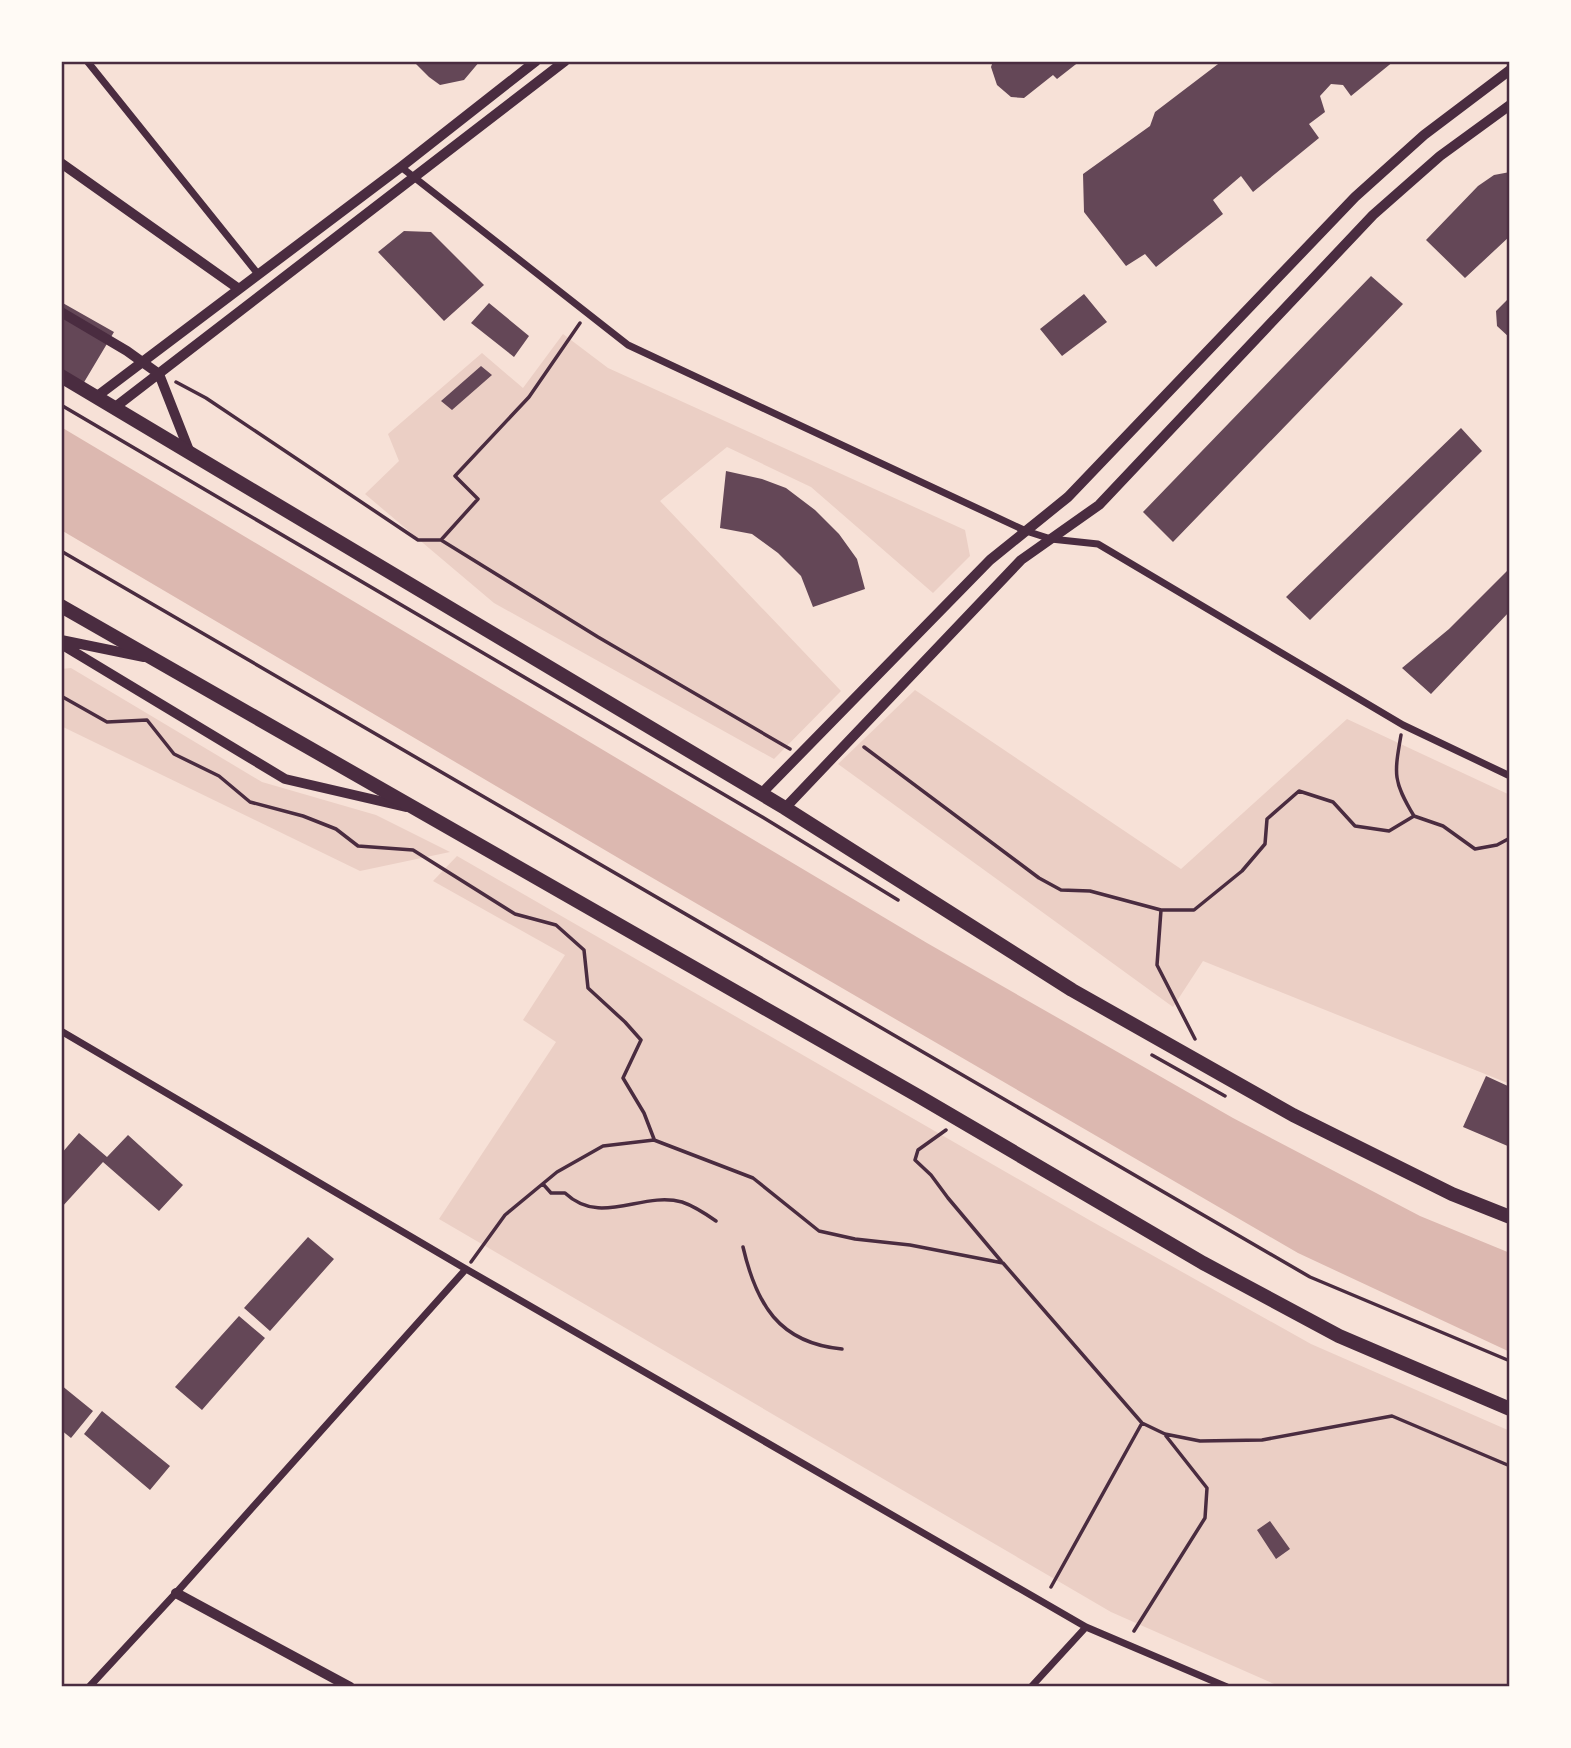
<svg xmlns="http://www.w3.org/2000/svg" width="1571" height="1748" viewBox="0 0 1571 1748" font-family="Cabin,sans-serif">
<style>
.green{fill:#ebcfc5}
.water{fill:#dcb8b0}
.building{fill:#644757}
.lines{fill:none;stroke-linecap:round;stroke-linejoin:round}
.path{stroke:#4a2c40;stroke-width:3.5}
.minor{stroke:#4a2c40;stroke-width:7}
.tertiary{stroke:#4a2c40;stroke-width:10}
.trunk{stroke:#4a2c40;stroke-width:14}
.neatline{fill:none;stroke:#4a2c40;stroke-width:2.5}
</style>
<rect width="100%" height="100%" fill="#f7e1d7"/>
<!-- green -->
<path class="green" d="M563,334l45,34 357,162 5,26 -37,37 -122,-106 -84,-40 -67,54 181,190 -67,68 -280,-156 -129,-109 34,-33 -11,-27 94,-81 41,35z
M71,668l191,114 114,33 74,37 -90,19 -299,-145v-57z
M915,690l266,179 166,-150 163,76v289l-307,-123 -30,46 -335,-243z
M457,856l634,365 220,123 199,87v256h-229l-170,-75 -672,-393 117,-177 -33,-22 42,-65 -132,-74z"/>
<!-- water -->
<path class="water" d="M61,427l866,516 306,175 187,98 90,37v99l-212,-99 -666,-387 -571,-336z"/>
<!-- building -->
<path class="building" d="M413,61h67l-16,19 -24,5 -11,-8z
M993,61h87l-23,18 -4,-4 -29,23 -13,-1 -14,-12 -6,-18z
M1222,61h172l-43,35 -8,-11 -12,-1 -11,12 5,16 -16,12 10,14 -66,54 -12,-16 -28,24 10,14 -67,53 -11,-13 -19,12 -42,-54 -1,-38 67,-48 5,-14z
M1510,172v64l-45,42 -39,-38 52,-54 16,-11z
M404,231l27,1 53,53 -40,36 -66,-69z
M1371,276l32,28 -230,238 -30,-30z
M1084,294l23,28 -45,34 -22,-27z
M1510,297v41l-13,-12 -1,-15z
M61,302l53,30 -34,57 -19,-11z
M489,303l40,33 -15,21 -43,-34z
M481,366l11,9 -40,35 -11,-9z
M1461,428l21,23 -172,169 -24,-23z
M726,471l36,8 24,9 29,22 24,24 18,25 8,30 -52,18 -12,-31 -23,-23 -26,-19 -32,-6z
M1510,568v43l-79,83 -29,-26 47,-39z
M1486,1076l24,11v60l-47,-20z
M79,1133l28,24 21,-22 55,50 -24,26 -56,-49 -42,46v-54z
M308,1237l26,22 -64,72 -26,-23z
M239,1316l26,22 -63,72 -27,-23z
M61,1385l32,26 -22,27 -10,-8z
M102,1411l68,55 -20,24 -66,-56z
M1270,1521l20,28 -14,10 -19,-29z"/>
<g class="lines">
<!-- path -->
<path class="path" d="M580,323l-51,74 -74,79 23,23 -37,41 157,97 192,112
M176,382l30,16 212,142h23
M61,405l703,413 134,82
M61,551l1249,726 200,84
M61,696l46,26 40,-2 27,34 45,22 31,26 53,14 33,13 22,17 55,4 102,64 41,11 28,25 4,38 37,34 16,18 -18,38 21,35 10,26
M1401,735c-7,40 -8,46 13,81
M864,747l175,131 22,12 29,1 71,19h33l48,-39 23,-27 2,-25 32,-28 34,11 22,24 34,5 25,-15 29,10 32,23 22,-4 13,-7
M1161,910l-4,55 38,74
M1152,1055l73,41
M946,1130l-28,20 -3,10 16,15 17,23 53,63
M543,1184l8,9h14c36,34 76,-2 117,9 12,4 24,12 34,19
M743,1247c13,56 35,96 99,102
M471,1262l34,-47 52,-43 46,-26 51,-6 99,38 66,53 36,8 55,6 93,18 139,160 23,11 35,7 62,-1 130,-24 118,50
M1051,1587l91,-164
M1134,1631l71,-113 2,-30 -41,-52"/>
<!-- minor -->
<path class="minor" d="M87,61l171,213
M401,167l227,178 398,186 25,8 47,5 305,181 107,51
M61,1031l405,238 620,358 141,60
M89,1687l87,-94 290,-324
M1031,1687l55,-60"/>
<!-- tertiary -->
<path class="tertiary" d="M61,163l178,126
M61,312l66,39 32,23 31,79
M96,397l305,-230 135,-106
M114,408l451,-347
M61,640l83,17
M61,644l224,135 121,28
M761,794l229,-234 78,-63 287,-300 69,-62 86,-65
M785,808l236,-248 78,-55 274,-290 67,-59 70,-51
M176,1593l174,94"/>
<!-- trunk -->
<path class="trunk" d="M61,376l724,432 287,182 221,125 159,79 58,23
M61,606l859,491 283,166 136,73 171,73"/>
</g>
<!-- border -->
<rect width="1571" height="1748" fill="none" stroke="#fffaf5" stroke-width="126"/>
<rect x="63" y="63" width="1445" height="1622" class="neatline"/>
</svg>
